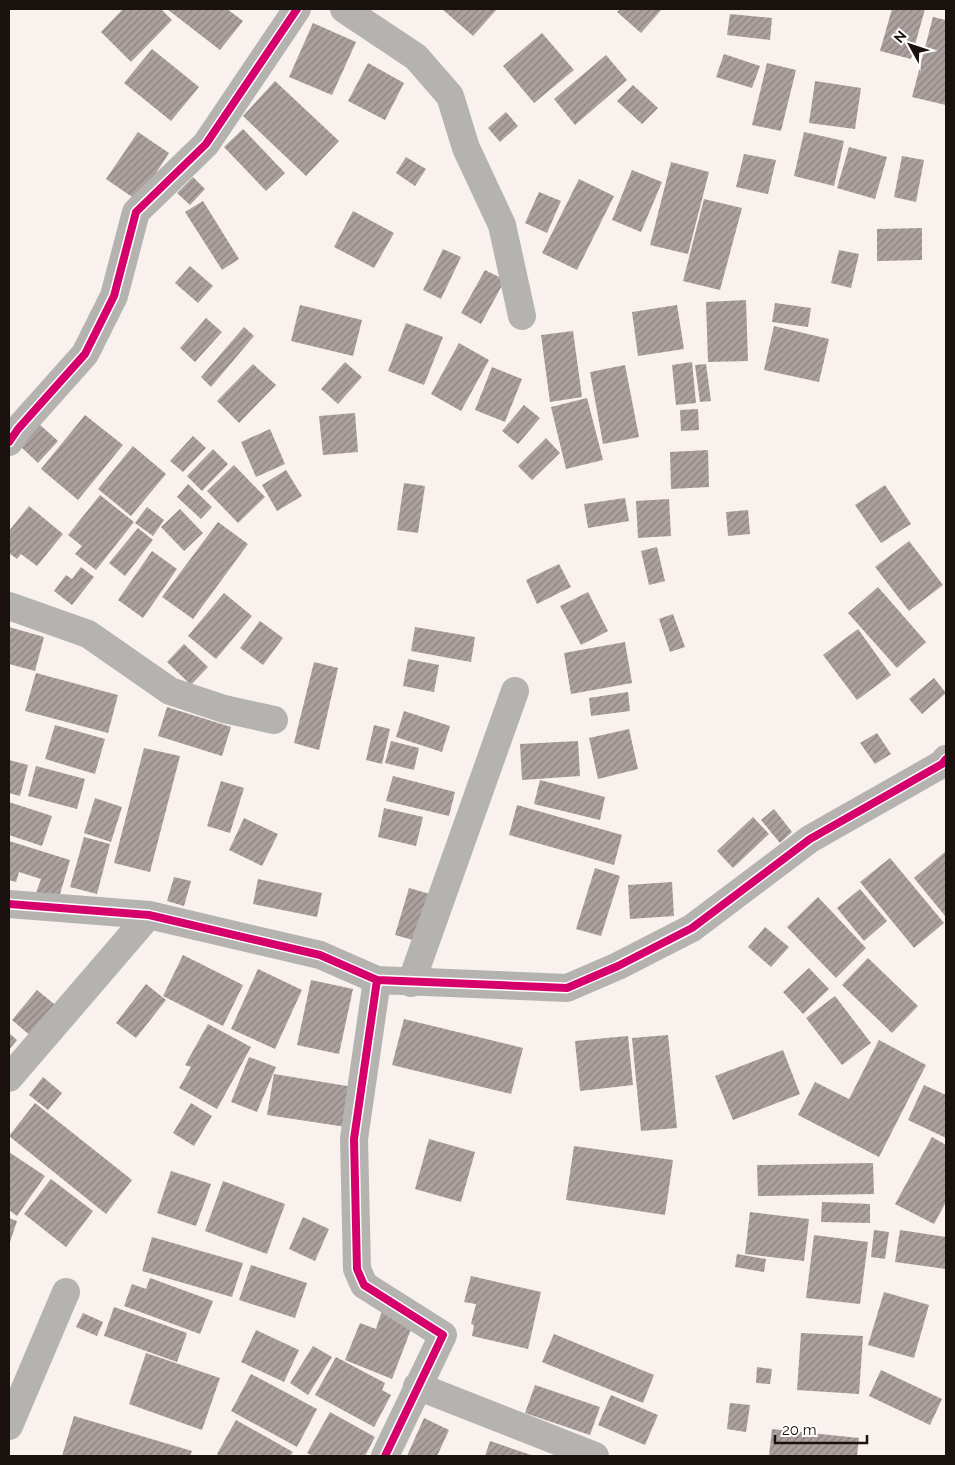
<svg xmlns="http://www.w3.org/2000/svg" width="955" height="1465" viewBox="0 0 955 1465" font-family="Raleway,sans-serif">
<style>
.building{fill:url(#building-hatch)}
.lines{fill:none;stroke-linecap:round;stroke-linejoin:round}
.street{stroke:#b5b3b0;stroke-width:28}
.cycleway-casing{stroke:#fff;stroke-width:11}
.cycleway{stroke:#d6006c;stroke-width:8}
</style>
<defs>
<pattern id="building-hatch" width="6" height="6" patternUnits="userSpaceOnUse" patternTransform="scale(1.25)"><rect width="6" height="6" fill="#aca19f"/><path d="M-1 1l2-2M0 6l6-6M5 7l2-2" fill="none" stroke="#8b8280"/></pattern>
</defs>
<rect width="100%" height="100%" fill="#f8f1ed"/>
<!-- building -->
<path class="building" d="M123,9h38l11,11 -41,42 -30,-30z
M167,9h60l16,12 -23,29z
M442,9h55l-24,27z
M620,9h42l-21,24 -24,-21z
M892,9h33l-14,50 -31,-8z
M730,14l42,4 -2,22 -43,-5z
M933,17l13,3v85l-34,-8z
M313,23l43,19 -24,53 -43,-18z
M542,33l32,37 -40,33 -31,-37z
M152,49l47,38 -28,34 -47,-38z
M724,54l36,12 -8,22 -36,-11z
M606,55l21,25 -52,45 -21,-26z
M368,63l36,20 -19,37 -37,-19z
M767,63l29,7 -15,61 -29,-6z
M275,81l64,60 -33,35 -63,-60z
M815,81l46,7 -6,41 -46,-6z
M633,85l25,23 -16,16 -25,-23z
M506,112l12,14 -18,16 -12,-14z
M243,129l42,44 -19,18 -42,-44z
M138,132l31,21 -31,48 -32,-22z
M804,132l40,9 -10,45 -40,-10z
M849,147l38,10 -12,42 -38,-11z
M744,154l32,6 -8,34 -32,-7z
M902,156l22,4 -8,42 -22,-5z
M406,157l20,12 -11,17 -19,-13z
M671,162l38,10 -21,82 -38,-9z
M632,170l30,12 -21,50 -29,-12z
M193,177l12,12 -15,16 -13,-12z
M579,179l35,17 -37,74 -35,-17z
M539,192l22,9 -14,32 -22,-10z
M704,199l38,9 -22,82 -37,-9z
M203,201l36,58 -17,11 -37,-58z
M353,211l41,22 -20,35 -40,-21z
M922,228v32l-45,1v-32z
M443,249l18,8 -20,42 -18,-9z
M839,250l20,4 -8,34 -20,-5z
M190,266l23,20 -15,17 -23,-20z
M485,270l20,10 -24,44 -20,-11z
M746,300l2,61 -40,1 -2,-60z
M775,303l36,5 -3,19 -36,-5z
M300,305l62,15 -9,36 -62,-15z
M677,305l7,44 -46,7 -6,-44z
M206,318l16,14 -27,30 -15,-14z
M406,323l37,14 -19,48 -36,-14z
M774,326l55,13 -10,43 -55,-12z
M244,327l10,9 -43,51 -10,-10z
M573,331l9,66 -32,5 -9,-67z
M459,343l30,17 -28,51 -30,-17z
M345,362l17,15 -24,27 -17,-15z
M692,362l4,41 -20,2 -4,-40z
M253,364l23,21 -37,38 -22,-22z
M706,364l5,37 -11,1 -5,-37z
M625,365l14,72 -36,7 -13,-72z
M492,367l30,12 -17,43 -30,-12z
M587,398l16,62 -37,9 -15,-62z
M524,405l16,13 -22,26 -16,-13z
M698,409l1,21 -18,1 -1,-21z
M355,413l3,39 -35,3 -4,-39z
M85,415l38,30 -45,55 -37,-31z
M39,424l19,17 -20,22 -18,-17z
M270,429l15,35 -29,13 -15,-35z
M193,436l13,12 -23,24 -13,-11z
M546,438l14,15 -28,27 -14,-14z
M133,446l33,28 -35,42 -33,-27z
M213,449l15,15 -26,27 -15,-15z
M708,450l1,37 -38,2 -1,-37z
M234,465l31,32 -27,26 -31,-32z
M286,470l16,26 -25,15 -15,-26z
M404,483l21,3 -7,47 -21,-3z
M188,484l24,23 -11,12 -24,-22z
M885,485l26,39 -30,19 -26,-38z
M100,495l34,27 -38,48 -21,-16 7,-8 -14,-11z
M625,498l4,23 -41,7 -4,-24z
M669,499l2,37 -33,2 -2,-37z
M29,506l34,28 -26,32 -16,-12 -4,5 -8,-6v-22z
M147,507l17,13 -11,16 -18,-13z
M180,509l23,24 -19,18 -23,-24z
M748,510l2,24 -22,2 -2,-24z
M218,522l30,22 -55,75 -31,-22z
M138,528l15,12 -28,36 -16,-13z
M909,541l34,44 -34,26 -34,-44z
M657,547l8,34 -16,4 -8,-34z
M152,551l25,18 -34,49 -25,-18z
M559,564l12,23 -34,17 -11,-24z
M81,567l13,10 -22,28 -18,-14 12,-16 6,4z
M878,587l48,55 -29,26 -49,-55z
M588,592l20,39 -27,14 -21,-39z
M224,593l28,23 -36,43 -28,-23z
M673,614l12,33 -15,5 -11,-33z
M260,621l23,17 -20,27 -23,-17z
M9,627l35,10 -9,34 -26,-7z
M415,627l60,10 -4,25 -60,-11z
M858,629l33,46 -34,25 -34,-45z
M625,642l7,41 -61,11 -7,-41z
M184,644l24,23 -17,18 -24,-23z
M408,659l31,6 -5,27 -31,-6z
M314,662l24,6 -19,82 -25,-7z
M36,673l82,22 -10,38 -83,-22z
M934,678l12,15 -24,21 -13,-15z
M628,692l2,19 -39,5 -2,-18z
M167,707l64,20 -9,29 -64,-20z
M404,711l46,15 -8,26 -46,-15z
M55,725l50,14 -10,35 -50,-15z
M374,725l16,4 -8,35 -16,-4z
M629,729l9,40 -40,10 -9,-41z
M877,733l14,21 -16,10 -15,-21z
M391,741l28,7 -5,22 -29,-7z
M578,741l2,35 -58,4 -2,-36z
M144,748l36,8 -30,116 -36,-9z
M9,760l19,5 -8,31 -11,-3z
M36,766l49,13 -8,30 -49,-13z
M393,776l62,16 -6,24 -63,-15z
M540,780l65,17 -5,23 -66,-16z
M221,781l23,7 -14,45 -23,-7z
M95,798l27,9 -11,35 -27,-9z
M9,802l43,14 -10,30 -33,-11z
M517,805l105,30 -8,30 -105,-30z
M384,808l39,9 -7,29 -38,-9z
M774,809l18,23 -12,11 -19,-23z
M753,817l16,17 -36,34 -16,-17z
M244,818l34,16 -16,32 -33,-16z
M84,837l26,7 -13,50 -27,-7z
M9,841l61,19 -12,41 -22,-8 5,-14 -22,-7 -3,10 -7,-2z
M946,851v66l-32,-39z
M890,858l54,65 -30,25 -54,-66z
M595,868l25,8 -19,60 -25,-7z
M174,877l17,4 -7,25 -17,-5z
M258,879l64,14 -5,24 -64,-13z
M672,882l2,34 -44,3 -2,-34z
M409,888l24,7 -13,47 -25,-7z
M860,889l27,32 -23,20 -27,-33z
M818,897l48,51 -30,30 -49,-51z
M765,927l24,20 -18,20 -23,-20z
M183,955l60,30 -20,41 -60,-30z
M868,958l50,48 -26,27 -50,-48z
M809,968l20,21 -26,25 -20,-22z
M258,969l44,21 -27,59 -44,-20z
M311,980l42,9 -14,65 -42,-9z
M146,984l20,16 -30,38 -20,-15z
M37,990l27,22 -25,31 -27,-23z
M835,996l36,47 -29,22 -36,-47z
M404,1019l119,29 -12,46 -119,-29z
M208,1024l43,23 -34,62 -38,-21 12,-21 -6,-2z
M9,1033l8,7 -8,10z
M668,1035l9,93 -36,3 -9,-93z
M628,1036l5,49 -53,6 -5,-50z
M879,1040l47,25 -47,92 -81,-42 17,-33 34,17z
M783,1050l17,44 -67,26 -18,-44z
M249,1057l27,10 -19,45 -26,-10z
M274,1074l79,13 -7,40 -79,-12z
M43,1077l19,16 -14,17 -19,-15z
M924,1085l22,10v43l-38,-18z
M35,1103l97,77 -26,34 -97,-78z
M191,1103l21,13 -18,30 -21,-13z
M932,1137l14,8v57l-12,22 -39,-20z
M429,1139l46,13 -14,50 -46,-13z
M574,1146l99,14 -8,55 -99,-15z
M9,1152l36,24 -28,40 -8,-6z
M873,1163l1,31 -116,2 -1,-31z
M171,1171l40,13 -15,42 -39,-13z
M51,1179l42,32 -27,36 -42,-33z
M223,1181l62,23 -18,50 -62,-23z
M822,1202l48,2v19l-49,-1z
M750,1212l59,7 -5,42 -59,-7z
M303,1217l26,12 -14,32 -26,-12z
M9,1218l8,3 -8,24z
M874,1230l15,2 -4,27 -14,-2z
M900,1230l46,7v32l-51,-7z
M814,1235l54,7 -8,62 -54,-6z
M152,1237l91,26 -11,34 -90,-26z
M737,1254l29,5 -2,13 -29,-5z
M251,1265l56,18 -12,35 -56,-18z
M471,1276l70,16 -13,57 -56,-13 2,-11 -3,-1 5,-20 -12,-2z
M150,1278l63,23 -13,33 -76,-28 8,-22 14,5z
M884,1292l45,13 -15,53 -46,-13z
M114,1307l73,26 -10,29 -73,-26z
M382,1311l31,13 -21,55 -47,-19 15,-37 16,6z
M83,1313l20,9 -6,14 -21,-9z
M256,1330l43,20 -15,32 -43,-20z
M801,1333l62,3 -4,58 -62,-4z
M554,1334l100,41 -11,28 -101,-41z
M313,1346l19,11 -24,38 -18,-12z
M146,1353l74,25 -18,52 -73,-26z
M336,1357l49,26 -3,7 9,5 -17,32 -59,-32z
M757,1367l15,2 -2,15 -14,-1z
M881,1370l61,29 -12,26 -61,-29z
M251,1374l66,35 -20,38 -66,-36z
M535,1385l65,22 -10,28 -65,-22z
M611,1395l47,20 -13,30 -47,-20z
M730,1403l20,2 -4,27 -19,-3z
M330,1412l45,25 -10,19h-52l-6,-3z
M74,1416l118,35 -2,5h-128z
M424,1418l25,12 -12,26h-30z
M236,1420l57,32 -3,4h-70l-3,-2z
M772,1429l87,9 -2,18h-88z
M490,1441l44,15h-49z"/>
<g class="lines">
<!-- street -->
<path class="street" d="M344,9l72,48 34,39 16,52 36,77 20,91
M9,442l9,-13 67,-75 29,-58 22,-84 70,-68 91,-135
M9,606l79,28 82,57 54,18 50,11
M9,904l140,11 171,40 57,25 190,8 51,-22 74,-38 118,-89 132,-75 4,-5
M377,980l-23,159 3,130 7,16 79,50 -58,121
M411,983l104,-292
M9,1078l140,-163
M417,1386l178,70
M9,1426l57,-134"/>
<defs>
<path id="cycleway" d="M9,442l9,-13 67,-75 29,-58 22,-84 70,-68 91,-135
M9,904l140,11 171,40 57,25 190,8 51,-22 74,-38 118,-89 132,-75 4,-5
M377,980l-23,159 3,130 7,16 79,50 -58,121"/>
</defs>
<!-- cycleway casing -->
<use href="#cycleway" class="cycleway-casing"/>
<!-- cycleway -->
<use href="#cycleway" class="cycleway"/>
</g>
<!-- border -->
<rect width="955" height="1465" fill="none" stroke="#18110d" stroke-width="20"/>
<!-- north arrow -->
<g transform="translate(910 45) rotate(310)" stroke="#ffffff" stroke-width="4" paint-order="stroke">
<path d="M0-4L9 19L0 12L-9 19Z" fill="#18110d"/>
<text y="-8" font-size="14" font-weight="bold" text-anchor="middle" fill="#18110d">N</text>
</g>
<!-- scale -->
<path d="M775 1435v8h92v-8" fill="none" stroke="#18110d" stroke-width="2.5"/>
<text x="782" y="1435" font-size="15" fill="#18110d" stroke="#ffffff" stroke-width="4" paint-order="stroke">20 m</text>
</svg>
